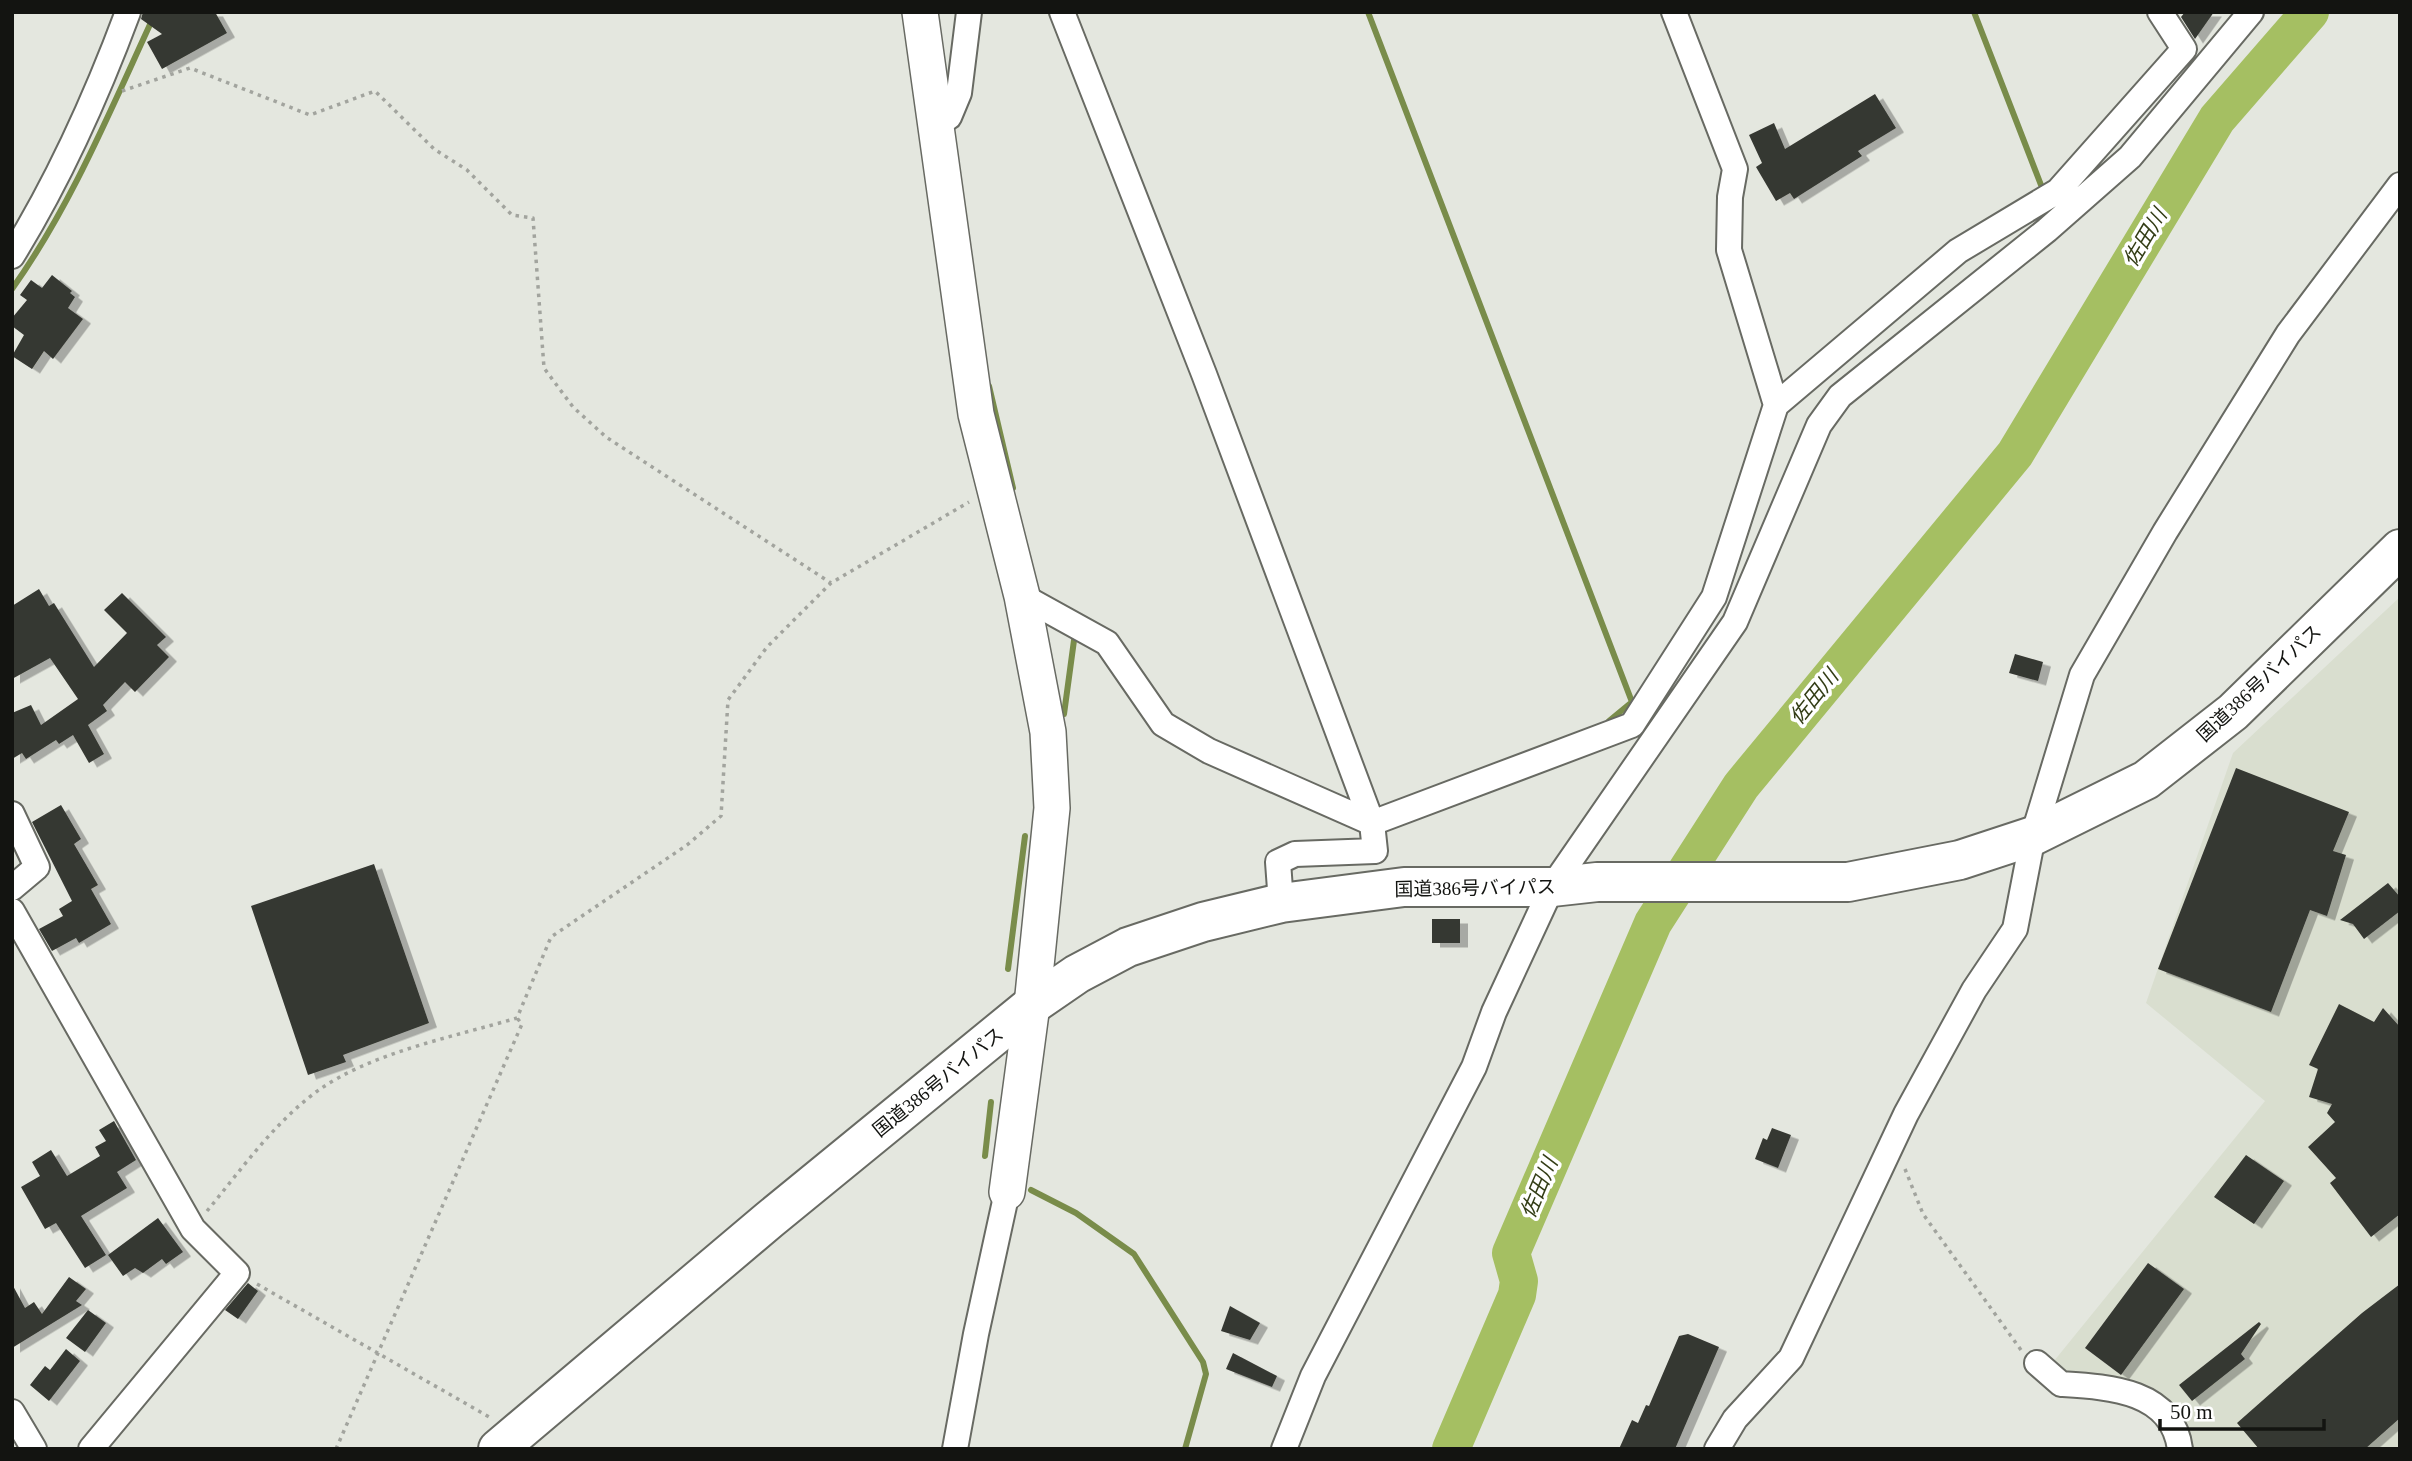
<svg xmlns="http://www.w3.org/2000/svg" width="2412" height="1461" viewBox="0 0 2412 1461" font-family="'Times New Roman','Noto Sans JP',serif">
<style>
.built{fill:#d9decf}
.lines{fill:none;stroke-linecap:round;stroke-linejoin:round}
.stream{stroke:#798c4a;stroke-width:6}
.river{stroke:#a5bf62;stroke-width:38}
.building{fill:#363832;filter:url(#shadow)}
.street-casing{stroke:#686a63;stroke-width:28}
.secondary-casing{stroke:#686a63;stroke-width:38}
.highway-casing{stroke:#686a63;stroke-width:42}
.path{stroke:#a2a49e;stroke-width:3.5;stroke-dasharray:3.5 5;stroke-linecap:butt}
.street{stroke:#fff;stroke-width:24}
.secondary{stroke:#fff;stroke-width:35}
.highway{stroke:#fff;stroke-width:38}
.labels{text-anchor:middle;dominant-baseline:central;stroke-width:7;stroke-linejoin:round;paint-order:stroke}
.street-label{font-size:19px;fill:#131411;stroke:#fff}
.water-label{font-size:21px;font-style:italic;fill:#333d16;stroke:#fff}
</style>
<defs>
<filter id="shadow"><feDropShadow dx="8" dy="4.5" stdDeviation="0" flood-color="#0004"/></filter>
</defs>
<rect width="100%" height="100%" fill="#e4e7df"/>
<!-- built -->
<path class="built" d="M2400,597v852h-210v-17l-36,-37 -85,-18 -15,-16 211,-260 -119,-98 87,-250z"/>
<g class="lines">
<!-- stream -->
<path class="stream" d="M1368,12l264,690 -23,19
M1974,12l67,173
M12,289c59,-83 98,-178 141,-271
M989,386l24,102
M1064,714l11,-81
M1008,969l17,-133
M985,1156l6,-54
M1031,1190l45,23 58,41 69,108 3,12 -21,75"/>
<!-- river -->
<path class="river" d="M1451,1449l66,-154 2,-14 -8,-28 142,-330 88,-137 274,-332 202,-335 93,-107"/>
</g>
<!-- building -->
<path class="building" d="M143,12h72l12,21 -65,36 -15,-27 15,-8 -21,-15z
M2185,12h29l-19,27 -14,-22z
M1875,94l21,34 -38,23 4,5 -68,43 -4,-6 -14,8 -20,-34 6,-4 -13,-28 25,-12 11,26z
M52,275l20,16 -2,2 5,4 -7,11 15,11 -30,40 -9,-8 -12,18 -20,-13 12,-21 -12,-9v-8l15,-18 -7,-5 11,-15 11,8z
M39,589l10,17 5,-3 40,64 33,-34 -23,-23 18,-17 44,44 -9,8 12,12 -34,35 -10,-10 -22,23 4,6 -19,14 16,29 -15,9 -16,-28 -14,9 -3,-4 -30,19 -4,-6 -10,6v-46l19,-8 10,20 37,-26 -28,-41 -38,21v-73z
M2015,654l28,8 -5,19 -29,-8z
M2236,768l113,44 -16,39 13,4 -19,61 -17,-6 -39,102 -113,-43z
M61,805l20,34 -7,5 24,41 -7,4 20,35 -32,19 -3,-5 -24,13 -13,-22 24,-13 -4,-7 13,-8 -40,-79z
M374,864l55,159 -86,32 3,7 -38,13 -57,-169z
M2388,883l12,14v14l-36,28 -11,-15 -13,-4z
M1432,919h28v24h-28z
M2339,1004l35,18 9,-14 17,19v187l-29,23 -41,-54 6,-5 -28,-31 27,-25 -8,-9 5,-9 -23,-7 9,-28 -9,-4z
M114,1121l22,39 -19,12 10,16 -46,28 25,39 -21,13 -29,-45 -11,6 -24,-42 19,-11 -8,-14 19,-12 16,26 33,-20 -5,-9 11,-6 -7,-11z
M1772,1128l19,7 -13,33 -23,-9 8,-21 4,2z
M2246,1155l38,26 -30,43 -40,-27z
M158,1218l25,34 -17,12 -4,-5 -19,14 -8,-5 -12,8 -15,-21z
M2148,1263l36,26 -63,86 -36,-27z
M69,1277l17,12 -10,12 6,4 -70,43v-64l13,24 9,-6 8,12z
M248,1283l10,8 -20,28 -13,-9z
M2400,1284v134l-35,31h-106l-22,-26 125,-110z
M1230,1306l30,17 -10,17 -29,-9z
M88,1310l18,13 -21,29 -19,-14z
M2259,1322l2,2 -20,30 4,5 -53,42 -13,-16z
M1688,1334l31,13 -44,102h-56l13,-29 6,3 8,-18 3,1 30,-70z
M66,1349l14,12 -31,40 -19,-16 15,-19 5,4z
M1233,1353l44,23 -5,11 -46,-18z"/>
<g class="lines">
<defs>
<path id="street" d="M1062,12l142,362 168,449 3,28 -80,3 -17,8 3,41
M1674,12l61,157 -5,28 -1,53 47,155
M934,125l15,-8 10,-24 10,-81
M12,256c48,-78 84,-158 116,-244
M1022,596l85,47 56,81 46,27 163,72 260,-98 82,-128 62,-192 182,-154 100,-60 126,-142 -24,-37
M12,814l25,53 -25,21
M12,911l181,318 44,44 -146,176
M2037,1363l24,21c48,3 111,6 119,65
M12,1412l22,37
M955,1449l21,-115 31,-142
M1284,1449l29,-73 161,-309 20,-55 58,-125 183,-265 84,-197 21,-29 207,-166 83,-73 121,-145
M1717,1449l18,-30 56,-61 115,-244 68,-124 41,-61 18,-93 49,-161 83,-143 123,-198 112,-149"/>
<path id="secondary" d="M920,12l56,402 46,182 26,136 4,76 -20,197 -25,187"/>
<path id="highway" d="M498,1449l271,-229 263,-215 45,-31 51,-27 75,-25 78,-19 123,-16h148l45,-5h251l112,-22 73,-24 113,-56 87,-68 167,-163"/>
</defs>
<!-- street casing -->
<use href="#street" class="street-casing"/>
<!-- secondary casing -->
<use href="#secondary" class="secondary-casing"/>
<!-- highway casing -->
<use href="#highway" class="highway-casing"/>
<!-- path -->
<path class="path" d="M122,91l68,-23 120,47 65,-24 59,58 33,21 45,45 21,3 11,150 29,39 33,30 225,146
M1905,1169l18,45 98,136
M207,1211c34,-41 66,-87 109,-119 53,-39 137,-55 201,-74l34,-81 136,-92 34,-29 7,-116 39,-53 64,-64 138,-81
M257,1284l234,134
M336,1449l186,-425 -5,-6"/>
<!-- street -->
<use href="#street" class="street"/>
<!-- secondary -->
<use href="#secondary" class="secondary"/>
<!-- highway -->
<use href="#highway" class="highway"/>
</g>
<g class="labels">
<!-- street labels -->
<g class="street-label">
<text transform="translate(2259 683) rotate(-43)">国道386号バイパス</text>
<text transform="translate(1475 888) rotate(-1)">国道386号バイパス</text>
<text transform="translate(938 1082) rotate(-39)">国道386号バイパス</text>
</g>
<!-- water labels -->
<g class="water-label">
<text transform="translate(2145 238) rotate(-59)">佐田川</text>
<text transform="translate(1814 697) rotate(-51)">佐田川</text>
<text transform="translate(1539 1188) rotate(-67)">佐田川</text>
</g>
</g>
<!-- border -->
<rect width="2412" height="1461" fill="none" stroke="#131411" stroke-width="28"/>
<!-- scale -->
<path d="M2160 1419v10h164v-10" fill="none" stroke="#131411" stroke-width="3.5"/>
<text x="2170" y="1419" font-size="21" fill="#131411" stroke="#ffffff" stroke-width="5" paint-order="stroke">50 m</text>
</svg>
